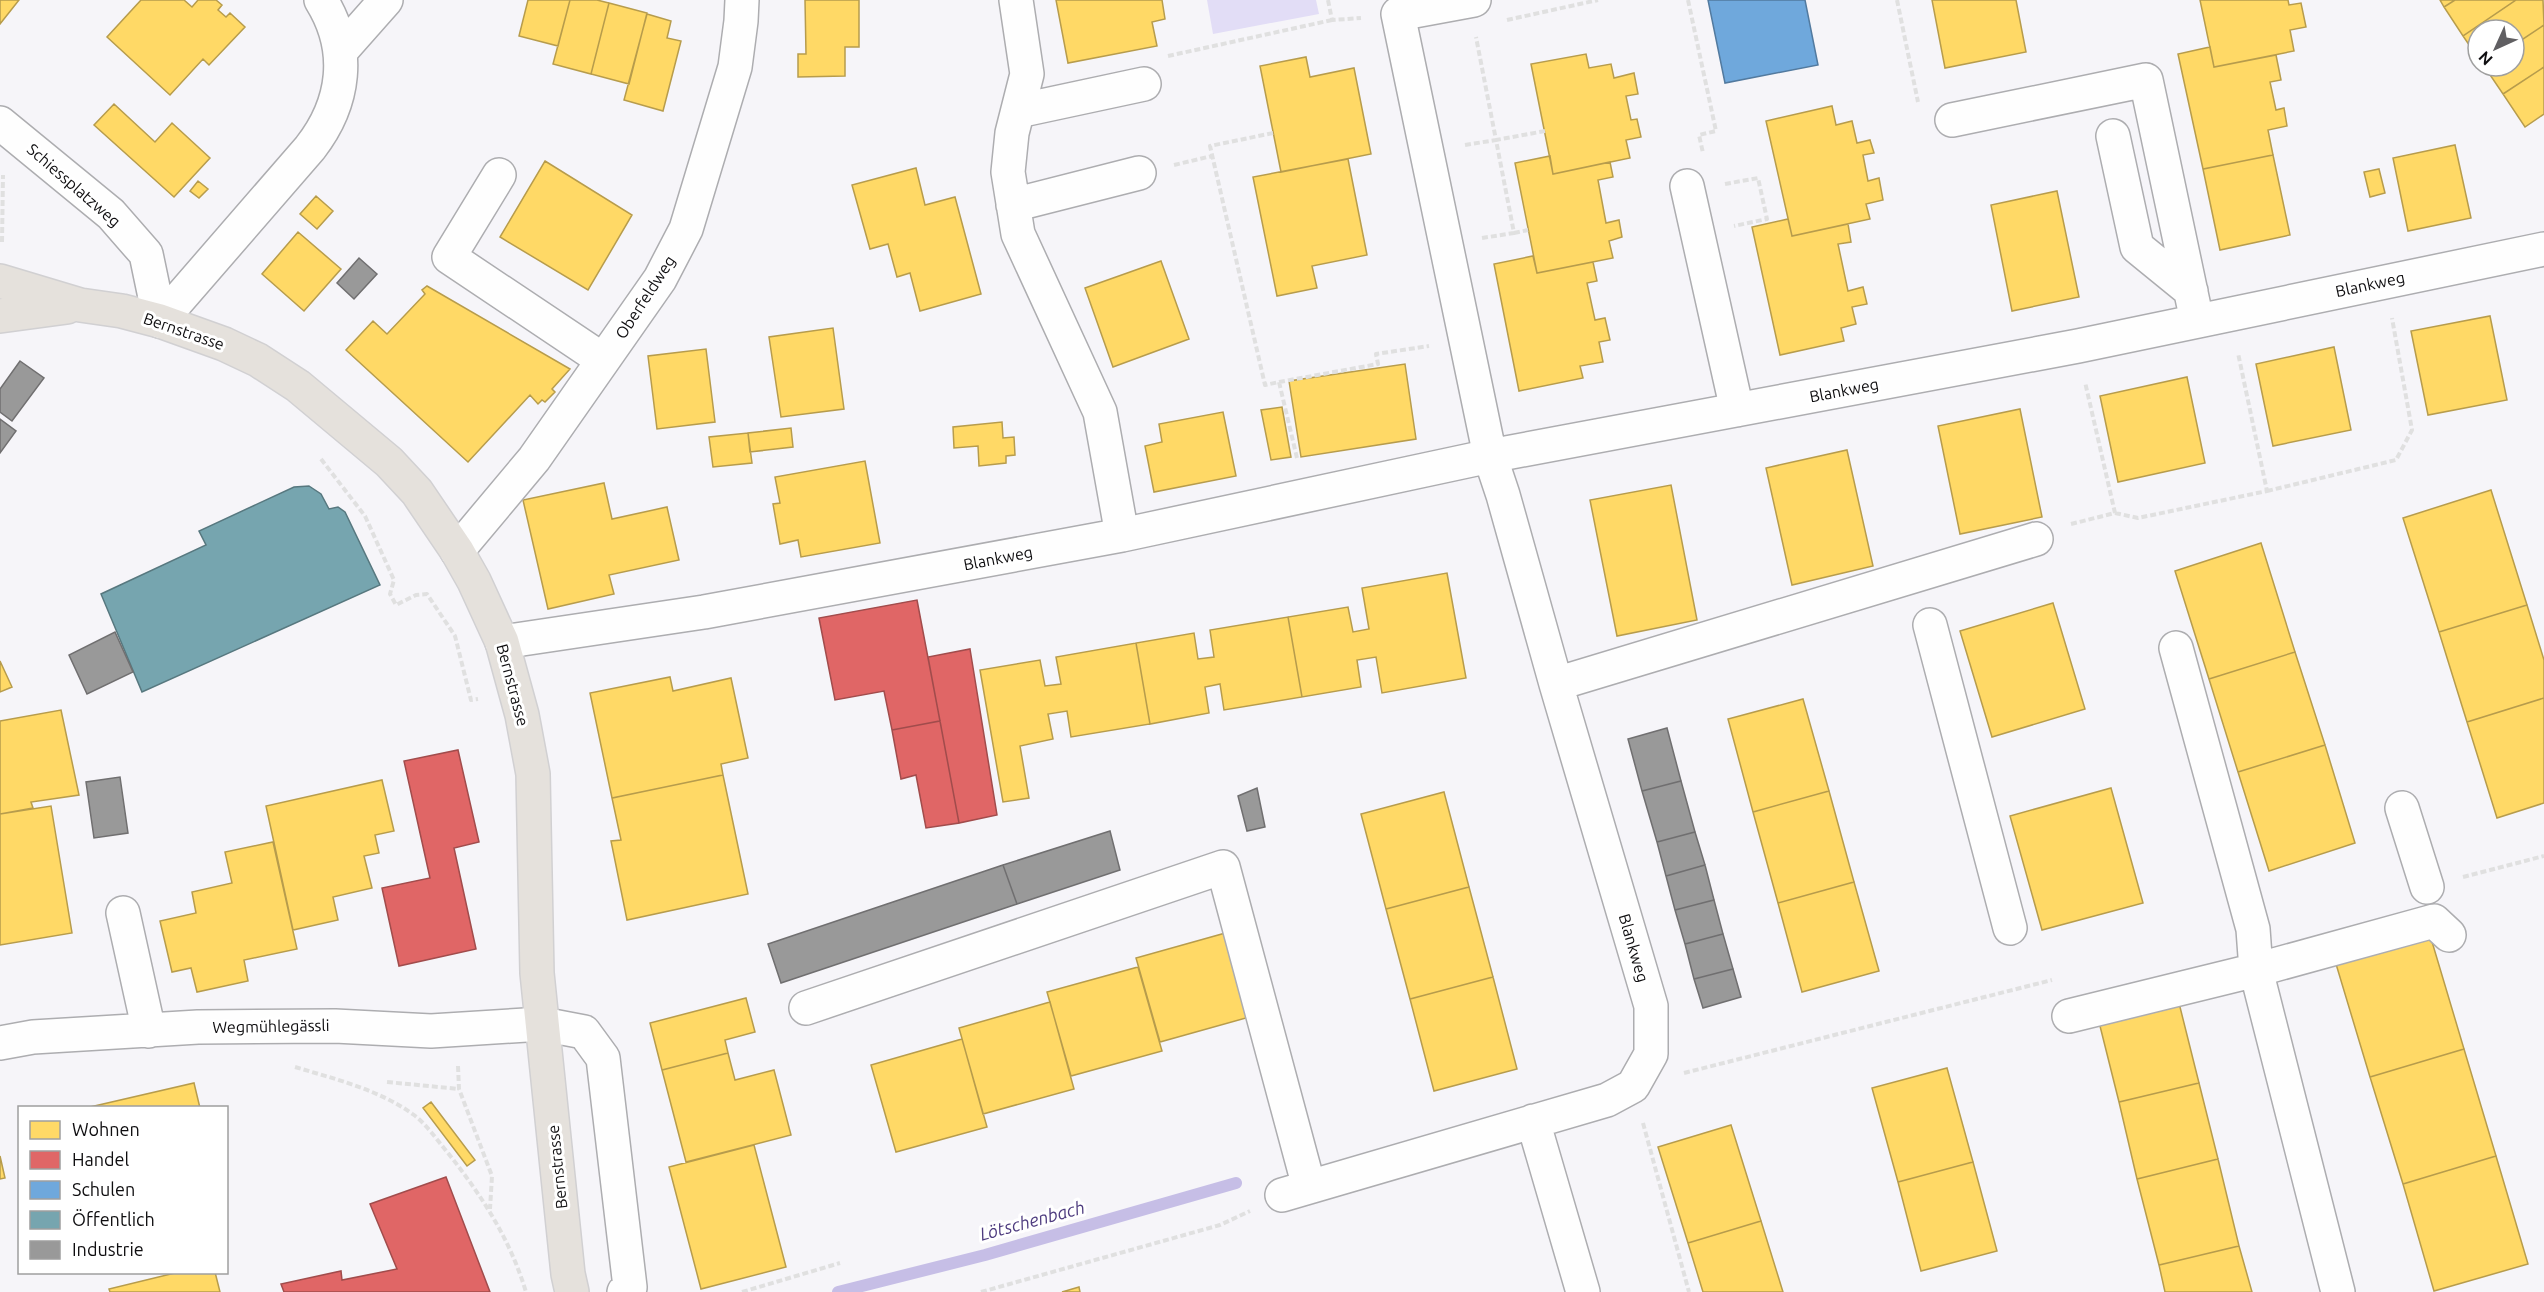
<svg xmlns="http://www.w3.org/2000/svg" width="2544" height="1292" viewBox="0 0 2544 1292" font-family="Ubuntu,sans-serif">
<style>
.green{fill:#e2ddf6}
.homes{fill:#ffd966;stroke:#b79c4c;stroke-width:1.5}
.shops{fill:#e06666;stroke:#a14c4c;stroke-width:1.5}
.schools{fill:#6fa8dc;stroke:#527a9f;stroke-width:1.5}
.public{fill:#76a5af;stroke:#57787f;stroke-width:1.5}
.industry{fill:#999;stroke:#706f70;stroke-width:1.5}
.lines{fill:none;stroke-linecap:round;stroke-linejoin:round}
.stream{stroke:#c6bee6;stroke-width:12}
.minor-casing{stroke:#adadb0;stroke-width:36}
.major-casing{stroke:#d1d0d2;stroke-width:36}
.path{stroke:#e0e0e0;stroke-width:4;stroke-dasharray:6 3;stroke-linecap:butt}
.minor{stroke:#fefefe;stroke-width:33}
.major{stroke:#e5e1dc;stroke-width:33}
.labels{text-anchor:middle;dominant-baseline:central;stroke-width:6;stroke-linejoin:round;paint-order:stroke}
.street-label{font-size:16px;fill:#0f0e10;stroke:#fff}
.water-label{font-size:18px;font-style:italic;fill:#4e3c7f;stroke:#fff}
</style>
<rect width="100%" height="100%" fill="#f6f5f9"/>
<!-- green -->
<path class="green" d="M1207,0h109l3,14 -106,20z"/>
<!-- homes -->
<path class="homes" d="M0,0h19l-19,24z
M141,0h43l8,7 6,-7h18l6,5 -4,5 8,7 4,-4 15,14 -36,38 -6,-6 -33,36 -63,-58z
M528,0h42l-12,46 -39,-10z
M570,0h27l12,3 -18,71 -38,-10z
M805,0h54v47h-14v29l-47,1v-23h8z
M1056,0h106l3,19 -13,3 5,24 -89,17z
M1932,0h84l10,52 -81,16z
M2200,0h88l1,5 12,-2 5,24 -16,3 4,21 -80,16z
M2440,0h15l-11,7z
M2455,0h61l-53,36 -19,-29z
M2516,0h27l1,25 -30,20v-15h-36v28l-15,-22z
M609,3l38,10 -18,71 -38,-10z
M647,14l24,7 -4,17 14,3 -18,70 -39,-11z
M2544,25v42l-41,27 -19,-28h30v-21z
M2210,47l4,20 62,-12 5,25 -11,2 6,28 8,-2 3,18 -19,4 5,25 -70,14 -25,-115z
M1586,54l3,14 22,-4 3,14 20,-5 4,21 -12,2 5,24 6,-1 4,18 -15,3 4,18 -77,16 -22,-110z
M1306,57l4,20 44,-9 17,86 -90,18 -21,-106z
M2544,67v47l-19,13 -22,-33z
M114,104l41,38 17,-19 38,35 -36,39 -80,-72z
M1832,106l4,19 16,-4 5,22 13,-3 4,13 -11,2 5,26 11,-3 4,22 -17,4 4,15 -78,17 -26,-115z
M2455,145l16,73 -63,13 -15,-73z
M2273,155l17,80 -70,15 -17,-81z
M1550,156l3,18 57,-12 3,15 -15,3 8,43 13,-3 3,17 -13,4 4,17 -76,15 -22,-110z
M1348,159l19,96 -55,11 5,22 -40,8 -24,-119z
M545,161l87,54 -44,75 -88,-53z
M916,168l9,37 30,-8 26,97 -61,17 -10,-38 -13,4 -9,-33 -18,5 -18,-64z
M2379,169l6,24 -15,4 -6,-25z
M198,181l10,8 -9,9 -9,-7z
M2057,191l22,106 -67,14 -21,-106z
M316,196l17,15 -16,18 -17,-15z
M1788,219l4,17 56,-12 3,18 -13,2 10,47 15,-4 4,17 -15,3 4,17 -15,4 3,13 -64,14 -28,-128z
M298,232l43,37 -37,42 -42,-37z
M1533,256l4,17 56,-11 4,19 -10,2 8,37 10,-2 5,22 -11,2 4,20 -23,4 3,12 -64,13 -25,-127z
M1161,261l28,78 -76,28 -28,-79z
M427,286l143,83 -18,20 3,3 -10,10 -3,-2 -4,4 -8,-9 -62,67 -122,-112 27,-29 14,13 38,-40 -3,-4z
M2490,316l17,84 -79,15 -17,-84z
M833,328l11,81 -63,8 -12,-80z
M2334,347l17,83 -78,16 -17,-82z
M706,349l9,73 -58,7 -9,-73z
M1405,364l11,75 -115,18 -12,-76z
M2187,377l18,86 -87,19 -18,-86z
M1282,407l9,50 -20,3 -10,-50z
M2020,409l22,108 -82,17 -22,-108z
M1223,412l13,64 -82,16 -9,-46 17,-4 -3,-18z
M1002,422l1,16 11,-1 1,18 -9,1v7l-27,3 -1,-20 -24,2 -1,-21z
M791,428l2,19 -43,5 -2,-19z
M748,433l4,30 -39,4 -4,-30z
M1847,450l26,116 -81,19 -26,-117z
M865,461l15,82 -79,14 -3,-17 -18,4 -7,-40 7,-1 -5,-26z
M604,483l8,36 55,-12 12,53 -70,15 5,19 -66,15 -25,-109z
M1671,485l26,135 -80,16 -27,-136z
M2491,490l36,115 -88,27 -36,-114z
M2261,543l34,109 -86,27 -34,-108z
M1447,573l19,105 -84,15 -6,-36 -19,3 4,27 -59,10 -14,-80 60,-10 5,25 16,-3 -7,-41z
M2053,603l32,106 -93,28 -32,-106z
M2527,605l17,55v38l-77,24 -28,-90z
M1288,617l14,80 -78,13 -4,-26 -15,3 4,26 -59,11 -14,-81 58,-10 4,26 16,-2 -4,-27z
M1136,643l14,81 -79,13 -4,-26 -19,3 5,25 -33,7 9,52 -26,4 -23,-132 60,-10 5,26 16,-2 -5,-27z
M2295,652l30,93 -87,27 -29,-93z
M0,661l12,26 -12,5z
M670,677l3,14 58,-13 17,80 -27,6 2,11 -111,23 -22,-105z
M2544,698v105l-47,15 -30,-96z
M1803,699l26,92 -76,21 -25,-93z
M61,710l18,85 -48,7 2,6 -33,6v-93z
M2325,745l30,98 -86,28 -31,-99z
M723,775l25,119 -121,26 -16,-79 10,-1 -9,-42z
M382,780l12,51 -19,4 4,18 -15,3 8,32 -39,9 5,23 -45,10 -27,-124z
M2111,788l32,115 -101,27 -32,-114z
M1829,791l25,91 -76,21 -25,-91z
M1444,792l25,95 -83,22 -25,-95z
M51,806l21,127 -72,12v-131z
M273,842l24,107 -53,11 4,21 -51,11 -6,-24 -19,4 -12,-51 36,-8 -4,-21 40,-9 -7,-31z
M1854,882l25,89 -77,21 -24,-89z
M1469,887l24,90 -83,22 -24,-90z
M1229,932l24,84 -93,26 -24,-84z
M2430,935l34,114 -94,28 -34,-113z
M1138,967l24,84 -91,25 -24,-84z
M1493,977l24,92 -83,22 -24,-92z
M746,998l9,34 -30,8 3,13 -66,17 -12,-47z
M1050,1002l24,87 -91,25 -24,-86z
M2179,1003l20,80 -80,19 -20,-80z
M962,1039l25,88 -91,25 -25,-87z
M2464,1049l32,107 -93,28 -33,-107z
M728,1053l7,27 39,-10 17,65 -105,27 -24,-92z
M1947,1068l26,94 -75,20 -26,-94z
M194,1083l6,25 -110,-1z
M2199,1083l19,76 -81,20 -18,-77z
M431,1102l44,58 -8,6 -44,-58z
M1731,1125l30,96 -73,22 -30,-96z
M754,1145l32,122 -85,22 -32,-122z
M0,1156l5,22 -5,1z
M2496,1156l32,108 -94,27 -31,-107z
M2218,1159l21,87 -80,19 -22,-86z
M1973,1162l24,89 -76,20 -23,-89z
M1761,1221l22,71h-80l-15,-49z
M2239,1246l13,46h-87l-6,-27z
M179,1272h36l5,20h-110l-1,-3z
M1079,1287l1,5h-18z"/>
<!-- shops -->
<path class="shops" d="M917,600l23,121 -48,9 -8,-39 -49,9 -16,-82z
M970,649l27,166 -38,8 -31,-166z
M940,721l19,102 -33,5 -10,-53 -15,4 -9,-49z
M458,750l21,92 -25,6 22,101 -77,17 -17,-78 48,-10 -26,-117z
M446,1177l44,115h-206l-3,-8 60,-13 1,9 55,-11 -27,-65z"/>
<!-- schools -->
<path class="schools" d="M1708,0h97l13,65 -93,18z"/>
<!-- public -->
<path class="public" d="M309,486l12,8 8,15 9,-2 7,5 35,73 -238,107 -41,-98 105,-49 -7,-14 95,-44z"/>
<!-- industry -->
<path class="industry" d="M359,258l18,16 -23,25 -17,-16z
M20,361l24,17 -32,43 -12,-9v-23z
M0,419l16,12 -16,22z
M115,632l18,40 -46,22 -18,-39z
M1667,728l14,53 -39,10 -14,-52z
M120,777l8,56 -34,5 -8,-56z
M1681,781l14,51 -38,10 -15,-51z
M1257,788l8,39 -18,4 -9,-35z
M1110,831l10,39 -103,34 -14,-39z
M1695,832l10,33 -39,11 -9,-34z
M1003,865l14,39 -236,79 -13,-39z
M1705,865l9,35 -39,10 -9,-34z
M1714,900l9,34 -38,10 -10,-34z
M1723,934l10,35 -39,10 -9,-35z
M1733,969l8,28 -38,11 -9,-29z"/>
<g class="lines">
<!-- stream -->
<path class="stream" d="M838,1292l147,-37 251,-72"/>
<defs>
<path id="minor" d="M1016,0l11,74 -15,59 -4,39 10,62 82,178 22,123
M340,52l46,-52
M1018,111l126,-27
M1952,120l194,-40 51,241
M0,123l111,91 35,40 14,67
M2113,136l24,111 54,44
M499,175l-50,82 154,103
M1687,186l50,224
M1013,205l126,-32
M160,321l150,-173c35,-45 42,-98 11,-148
M457,551l77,-92 126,-180 26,-50 49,-162 6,-46 1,-21
M1930,625l80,303
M502,642l202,-30 418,-77 368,-79 588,-110 466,-97
M2176,648l77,281 3,41 82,322
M1556,684l480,-145
M2402,808l25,79
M123,913l26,118
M806,1008l417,-141 86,320
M2069,1016l187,-46 178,-49 15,14
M0,1043l33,-6 165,-10 137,-1 96,5 111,-7 42,8 19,26 27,229 -6,5
M1533,1121l50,171
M1282,1195l325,-95 26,-14 18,-32v-48l-95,-322 -53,-189 -13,-39 -92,-442 76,-14"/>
<path id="major" d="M0,281l80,24 42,6 38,10 64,23 34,16 40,26 91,76 28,30 40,59 17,30 28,61 20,73 11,59 4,199 31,301 4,18
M0,316l67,-9"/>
</defs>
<!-- minor casing -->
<use href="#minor" class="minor-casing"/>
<!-- major casing -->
<use href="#major" class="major-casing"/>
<!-- path -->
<path class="path" d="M1328,0l4,20 29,-2
M1688,0l28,131 -17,4 4,18
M1897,0l21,102
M1507,20l91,-20
M1168,56l164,-36
M1273,133l-63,13 55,239 14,-3 18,76
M1465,145l31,-5 -20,-103
M1174,165l38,-9
M1725,184l33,-6 9,41 -33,7
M1514,233l14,-3
M1482,238l32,-5 -18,-93 49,-9
M2,242l1,-67
M1279,382l99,-18 -2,-10 53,-8
M321,459l44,57 29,64 -4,14 6,11 20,-10 11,-1 28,42 16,64 7,-1
M2267,491l129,-31 16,-30 -20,-112
M2115,513l23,5 129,-27 -29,-138
M2071,524l44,-11 -30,-131
M2463,877l81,-21
M458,1066l1,23 33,87 -2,33
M295,1067c40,12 85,23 119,48 13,10 23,25 34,38 34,43 62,86 78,139
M1684,1073l368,-93
M387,1082l72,7
M1643,1123l46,169
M742,1292l98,-29
M981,1292l239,-67 30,-14"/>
<!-- minor -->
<use href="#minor" class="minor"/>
<!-- major -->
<use href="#major" class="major"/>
</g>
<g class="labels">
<!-- street labels -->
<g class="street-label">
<text transform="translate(74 185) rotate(41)">Schiessplatzweg</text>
<text transform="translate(2370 284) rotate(-12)">Blankweg</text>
<text transform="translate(645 297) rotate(-57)">Oberfeldweg</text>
<text transform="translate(184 331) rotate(19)">Bernstrasse</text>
<text transform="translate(1844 390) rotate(-11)">Blankweg</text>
<text transform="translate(998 558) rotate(-11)">Blankweg</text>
<text transform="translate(513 685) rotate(75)">Bernstrasse</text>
<text transform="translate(1634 948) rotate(74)">Blankweg</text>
<text transform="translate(271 1026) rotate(-1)">Wegmühlegässli</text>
<text transform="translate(557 1167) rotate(-96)">Bernstrasse</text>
</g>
<!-- water labels -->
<g class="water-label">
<text transform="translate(1032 1220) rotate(-15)">Lötschenbach</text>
</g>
</g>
<!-- legend -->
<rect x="18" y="1106" width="210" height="168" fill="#ffffff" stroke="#9f9f9f" stroke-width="1.5"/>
<rect x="30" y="1121" width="30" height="18" fill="#ffd966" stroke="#9f9f9f" stroke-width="1.5"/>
<text x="72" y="1136" font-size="18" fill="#0f0e10">Wohnen</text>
<rect x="30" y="1151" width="30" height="18" fill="#e06666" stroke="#9f9f9f" stroke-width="1.5"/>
<text x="72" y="1166" font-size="18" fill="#0f0e10">Handel</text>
<rect x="30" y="1181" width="30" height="18" fill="#6fa8dc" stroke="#9f9f9f" stroke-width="1.5"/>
<text x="72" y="1196" font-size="18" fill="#0f0e10">Schulen</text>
<rect x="30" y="1211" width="30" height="18" fill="#76a5af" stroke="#9f9f9f" stroke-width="1.5"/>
<text x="72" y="1226" font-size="18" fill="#0f0e10">Öffentlich</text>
<rect x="30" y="1241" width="30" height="18" fill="#999999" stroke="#9f9f9f" stroke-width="1.5"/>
<text x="72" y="1256" font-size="18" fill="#0f0e10">Industrie</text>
<!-- north arrow -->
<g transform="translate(2496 48) rotate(225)"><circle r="28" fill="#ffffff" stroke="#9f9f9f" stroke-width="1.5"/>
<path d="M0-4.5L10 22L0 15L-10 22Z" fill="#605f62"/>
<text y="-9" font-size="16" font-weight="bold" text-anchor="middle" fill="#0f0e10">N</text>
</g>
</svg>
